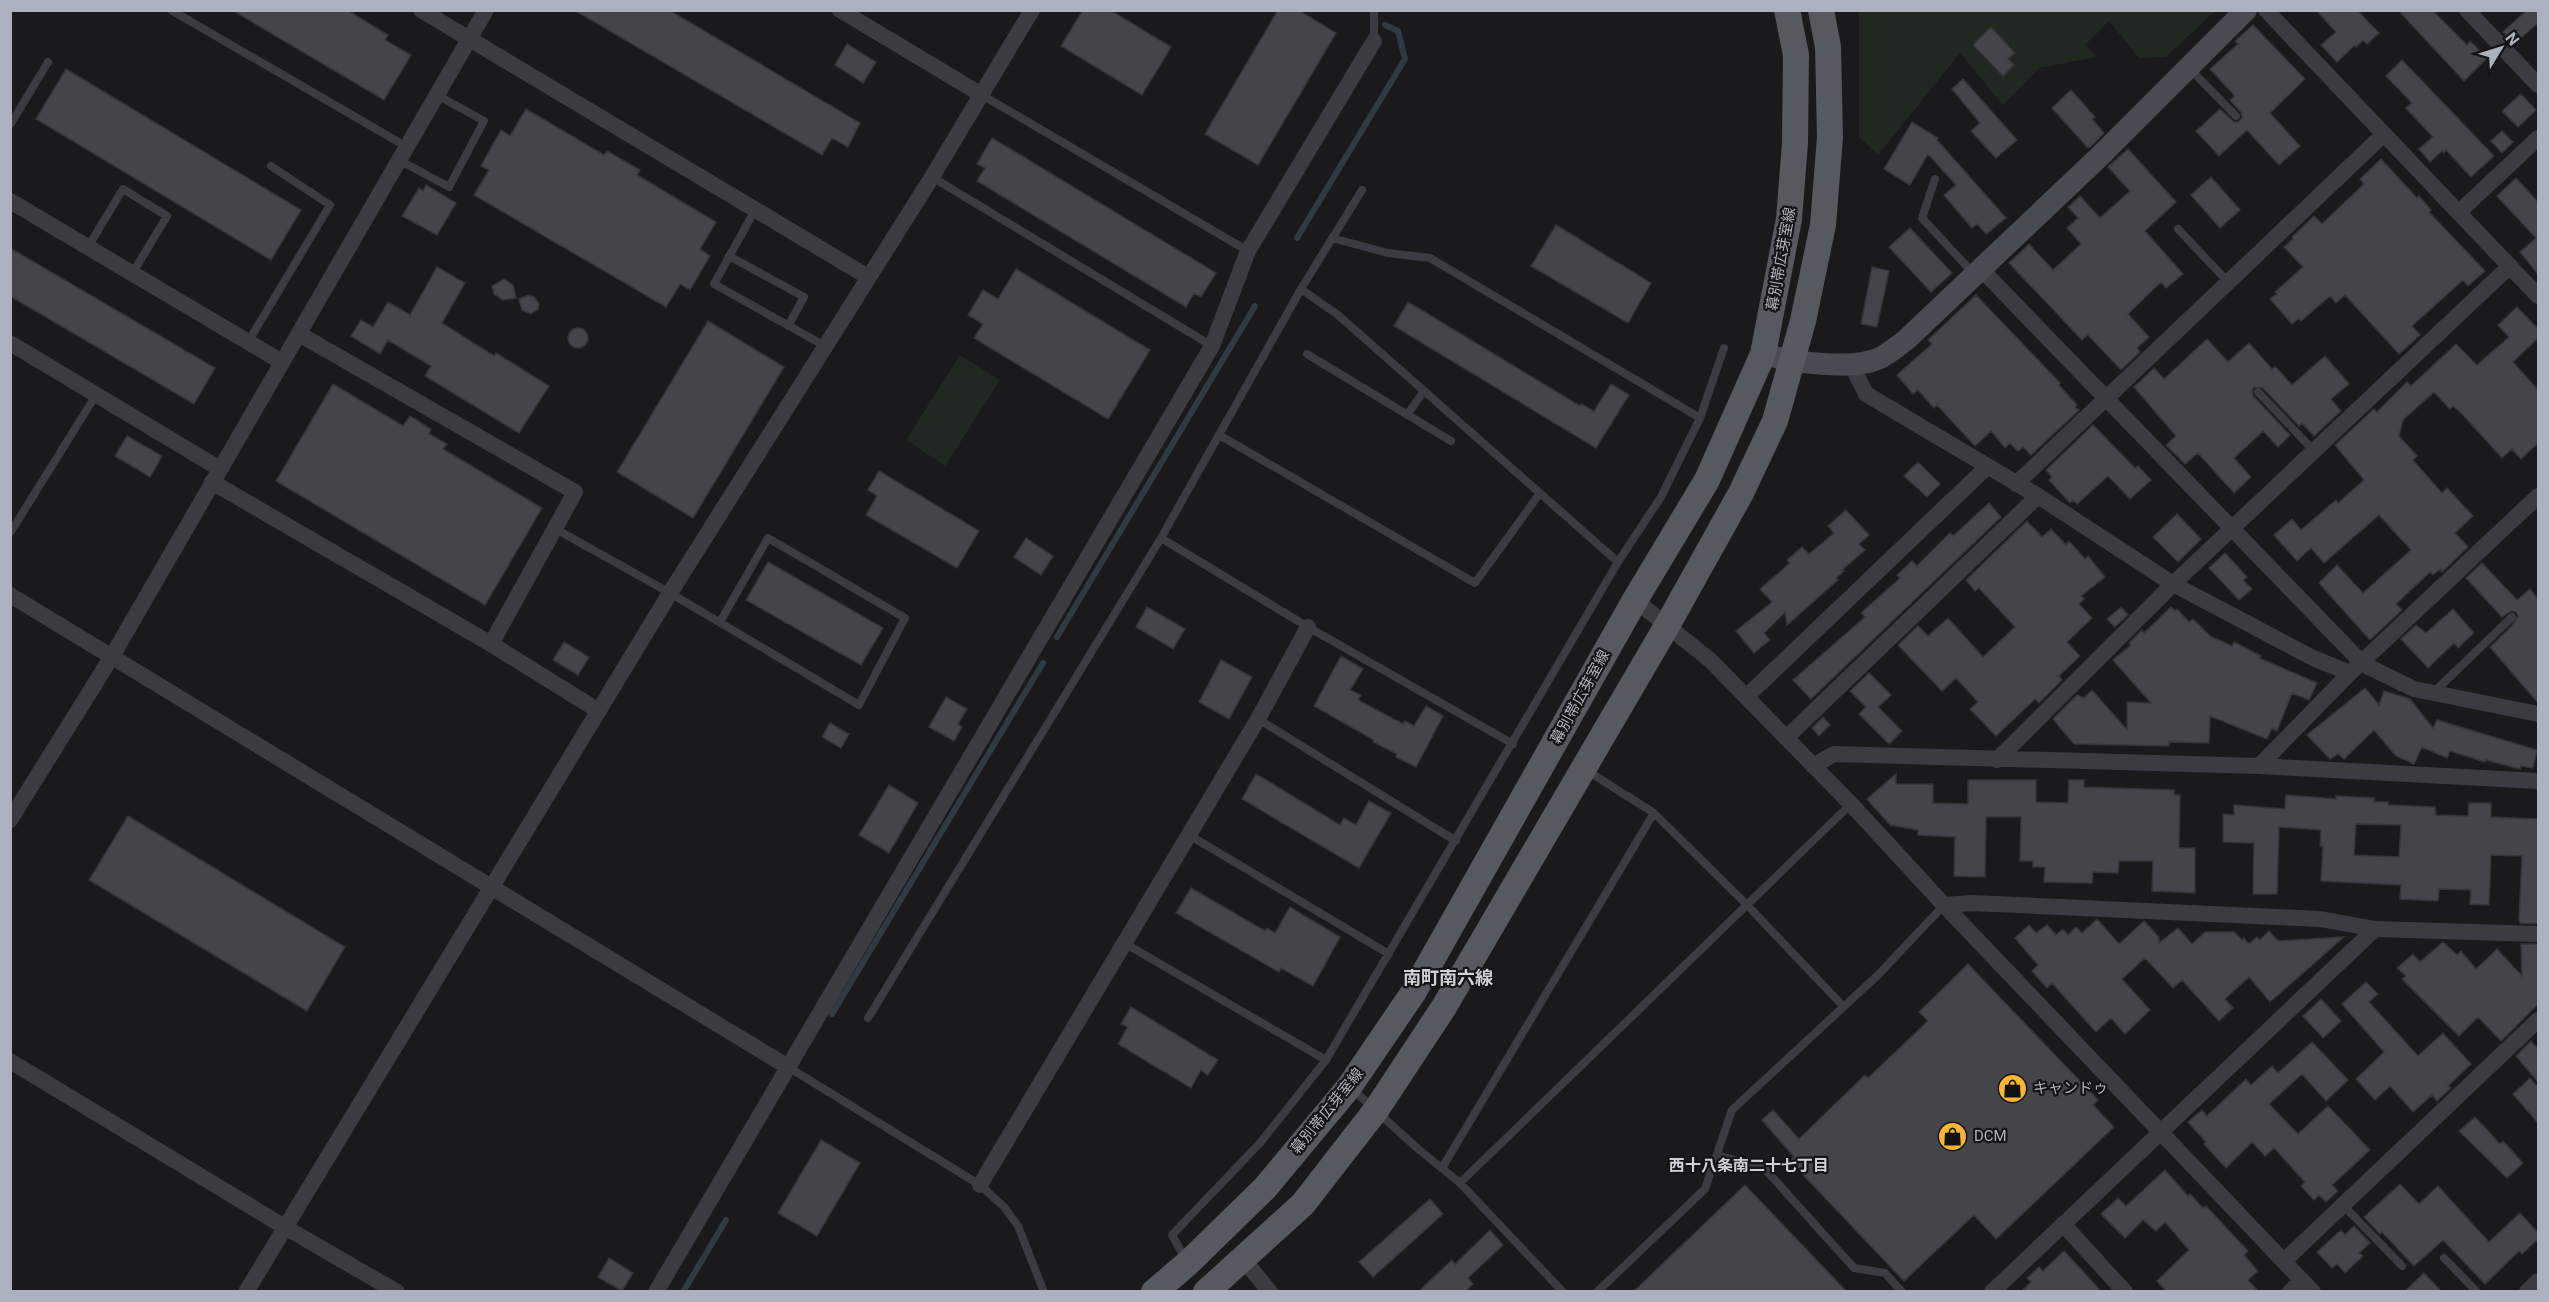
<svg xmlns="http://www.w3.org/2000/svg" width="2549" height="1302" viewBox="0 0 2549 1302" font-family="Roboto,'Noto Sans JP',sans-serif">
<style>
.green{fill:#202821}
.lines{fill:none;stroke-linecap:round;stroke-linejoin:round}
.stream{stroke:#2f3a42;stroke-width:6}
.building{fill:#44454a;stroke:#343439;stroke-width:1.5;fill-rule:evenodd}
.lane{stroke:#3b3c42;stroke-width:8}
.street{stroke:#3b3c42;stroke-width:16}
.secondary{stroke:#494b52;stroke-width:22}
.primary{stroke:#575961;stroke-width:26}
.labels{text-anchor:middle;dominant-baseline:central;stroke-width:4.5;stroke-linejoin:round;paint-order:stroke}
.street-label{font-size:15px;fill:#acb2bd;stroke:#151518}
.poi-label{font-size:15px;fill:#acb2bd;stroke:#151518;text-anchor:start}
.neighbourhood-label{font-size:16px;font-weight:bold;fill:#ced1d8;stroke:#151518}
.quarter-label{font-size:18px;font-weight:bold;fill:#ced1d8;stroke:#151518}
</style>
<rect width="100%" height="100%" fill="#1a1a1d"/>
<!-- green -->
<path class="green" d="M1859,11h356l-49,46 -27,1 -30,-37 -24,24 12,12 -58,11 -36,37 -43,-52 -82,102 -19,-18z
M960,355l40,25 -55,86 -39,-26z"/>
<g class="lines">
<!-- stream -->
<path class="stream" d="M1297,238l108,-179 -7,-28 -13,-6
M1057,637l198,-331
M832,1014l211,-351
M683,1292l43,-72"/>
</g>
<!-- building -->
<path class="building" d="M232,10h115l41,25 -3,5 26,15 -27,45z
M574,10h95l191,113 -12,24 -16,-9 -10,17z
M1083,10h27l61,37 -29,48 -81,-49z
M1278,10h20l38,23 -78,132 -53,-31z
M2316,10h41l22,23 -12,11 -4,-4 -7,7 -1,-2 -18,17 -16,-17 15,-13z
M2398,10h34l35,35 3,-4 17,17 -23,23z
M2527,10h11v13l-24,21 -11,-12z
M2253,25l52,54 -35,34 30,33 -21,19 -32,-35 -28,26 -23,-25 24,-22 14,13h4l4,-4 -1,-6 -11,-12 5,-4 -25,-27 28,-25 -3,-3z
M1991,27l24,26 -7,6 6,6 -11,11 -30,-31z
M847,44l29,18 -13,21 -28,-18z
M2402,60l92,96 -23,21 -25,-27 -2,3 -2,-2 -12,11 -11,-13 14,-12 -27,-29 6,-5 -26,-27z
M66,69l235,141 -30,50 -235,-141z
M1963,79l54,61 -21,18 -25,-27 9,-8 -28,-34z
M2071,90l24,27 -3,2 12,14 -14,14h-3l-35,-39z
M2521,94l15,16 -18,17 -16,-16z
M526,109l78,46 3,-4 33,19 -3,5 79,47 -16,27 10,7 -20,34 -10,-6 -14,23 -192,-112 15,-25 -8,-4 20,-36 9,6z
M1912,122l26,16 -1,2 69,78 -20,16 -9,-10 -5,4 -28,-33 12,-10 -28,-31 -18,31 -26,-16z
M2502,131l11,11 -11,11 -11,-12z
M992,138l224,135 -15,24 -7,-4 -8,14 -209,-126 8,-13 -8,-4z
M2128,149l48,53 -31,29 38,43 -17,14 -5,-6 -33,32 21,23 -12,11 3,4 -19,18 -33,-35 -6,5 -73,-77 20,-19 24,26 28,-26 -14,-16 11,-10 -10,-11 12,-11 20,22 30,-27 -22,-24z
M2381,159l36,39 2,-2 12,14 -2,2 56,59 -17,15 -5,-6 -51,46 8,9 -21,19 -54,-59 -9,8 -6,-7 -29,25 -2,-3 -7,6 -22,-25 7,-5 -2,-2 28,-25 -19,-20 9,-8 -1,-2 22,-21 8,8 42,-40 -4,-5z
M2211,177l29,33 -20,18 -29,-33z
M2516,178l22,24v72l-18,-22 16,-14 -39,-42z
M426,185l30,18 -19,32 -35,-19 17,-28 4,3z
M1556,225l95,58 -23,40 -97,-57z
M1910,228l42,45 -21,19 -42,-45z
M10,248l205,120 -21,36 -184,-108z
M437,267l28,16 -23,40 52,33 2,-3 53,33 -30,47 -94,-57 6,-10 -43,-26 -8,14 -29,-18 10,-16 12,7 15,-25 22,13z
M1872,267l17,4 -12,56 -16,-3z
M1016,269l134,81 -42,69 -134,-81 9,-14 -15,-9 15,-25 15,9z
M504,279l9,6 3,13 -13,2 -9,-6 -2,-8z
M529,295l5,2 5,7 -1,5 -8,5 -8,-4 -3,-11z
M1976,295l84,88 -1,2 18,20 -2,2 4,3 -48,45 -8,-8 -5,4 -8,-8 -5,5 -14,-17 -16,15 -38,-41 -3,3 -16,-18 -5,4 -16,-19 35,-31 -4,-4z
M1408,302l172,104 1,-2 13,7 17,-27 18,11 -33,53 -202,-122z
M2517,307l21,22v9l-25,24 25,28v53l-17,16 -9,-10 -10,9 -39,-43 -10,-9 -3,3 -16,-17 -31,28 -4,16 18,20 -4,4 29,33 5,-5 26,28 -18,17 13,14 -26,25 -2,-3 -7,6 -3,-3 -34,32 6,6 -32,30 -51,-57 18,-18 26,28 48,-43 -32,-35 -55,48 -13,-15 -14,13 -23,-26 18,-16 9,11 35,-30 2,3 26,-23 -29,-35 39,-36 3,3 30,-30 4,4 45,-42 21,21 32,-28 -11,-12z
M708,321l76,46 -91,151 -76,-46z
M568 338a10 10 0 1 1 20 0a10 10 0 1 1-20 0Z
M2207,339l21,23 21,-19 23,26 3,-3 17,19 33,-29 24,28 -18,15 10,12 -27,25 -12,-13 -3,3 -36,-38 -9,-1 -2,4 1,5 37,39 -12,12 -15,-16 -29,27 17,19 -17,16 -36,-40 -13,11 -19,-19 10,-9 -42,-49 20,-19 10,11z
M333,384l70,42 7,-10 21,13 -2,5 18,10 -4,5 99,59 -57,97 -209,-124z
M2093,425l42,43 3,-2 13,14 -21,19 -22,-23 -31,28 -4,-4 -3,3 -21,-23 3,-3 -6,-7z
M127,436l35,20 -12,21 -35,-21z
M1918,462l22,22 -13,13 -23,-21z
M879,471l100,60 -22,37 -91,-53 11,-19 -9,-6z
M1989,503l12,14 -190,182 -18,-19 72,-63 -4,-4 39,-35 -3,-3 15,-14 5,5 33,-33 3,3z
M1846,510l23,25 -10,9 6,6 -23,20 2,1 -8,7 2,2 -51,45 -2,-13 -21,21 6,7 -16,13 -18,-22 36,-29 -12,-13 30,-26 -3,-3 15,-13 7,7 25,-21 -6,-7z
M2177,514l24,25 -23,23 -25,-25z
M2027,521l15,16 9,-8 15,16 3,-4 16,18 3,-3 17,21 -24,19 3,3 -5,5 13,14 -25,24 13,14 -21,20 3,4 -23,23 -4,-4 -39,37 -26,-27 8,-7 -22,-24 -14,13 -44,-46 20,-19 10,10 20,-18 35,39 32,-30 -36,-39 -4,3 -9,-11z
M1026,538l27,18 -12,19 -27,-18z
M2225,553l22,24 -4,3 9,9 -13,11 -30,-32z
M768,562l115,66 -22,37 -115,-65z
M2482,563l35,37 13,-11 8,10v104l-48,-56 21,-20 7,-11 -2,-4 -5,-1 -9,6 -36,-39z
M1147,607l38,22 -12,20 -37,-22z
M2121,607l7,8 -13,12 -8,-8z
M2171,607l4,4 2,-2 12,13 4,-3 17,17 22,10 2,-4 27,14 -2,2 58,25 -8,17 -17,-7 -15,38 -5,-3 -5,11 -57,-23 -1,27 -40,-1v4l-95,-2 -21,-25 24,-24 7,3 8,-8 35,40v-28l24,1 -38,-43 18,-15 -2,-2 13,-13 2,3z
M2453,609l21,24 -16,15 -4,-5 -26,25 -27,-29 15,-14 10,8z
M564,642l25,15 -11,18 -25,-15z
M1341,656l22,13 -13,21 11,5 -3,5 45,24 2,-3 9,5 12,-20 17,10 -27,51 -20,-10 1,-3 -24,-12 1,-2 -60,-34z
M1221,660l31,17 -23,42 -30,-17z
M1869,673l22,22 -13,12 24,24 -13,13 -30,-30 7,-7 -16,-16z
M2365,688l14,17 5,-14 26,8 23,29 4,-8 100,30 -4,18 -12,-2 -1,3 -34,-9 -1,2 -35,-11 -3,7 -25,-11 -8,17 -18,-8 -22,-26 -30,29 -6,-5 -8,5 -23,-24z
M946,697l21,12 -9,15 4,3 -8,14 -25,-14z
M1823,717l7,8 -11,11 -7,-8z
M830,723l19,11 -8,14 -19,-11z
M1256,774l84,51 4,-7 12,7 13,-24 22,12 -32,55 -117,-69z
M1896,774v10h37v19l35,1v-24h68v22l32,1 1,-23h15v7l90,3v5h6l-1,53h16v45l-43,-2 1,-30h-34l-1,12 -25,-1 -1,11 -48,-1 1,-15h-12v-6h-13l1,-44h-35l-1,60 -31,-1 1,-39 -37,-2v-5l-28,-5 -23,-26z
M889,785l29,18 -29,50 -30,-18z
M2286,795l50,4v-3l38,2v4h14v3l47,2 1,8 32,1 1,-13h22v14l47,2v105l-18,-1 -1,-3 3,-64 -31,-1 -2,50 -19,-1 1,-14 -32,-1 -1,12 -38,-2 1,-14 -80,-4 2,-35h-3l1,-16 -42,-3 -2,67h-24l1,-51 -31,-1v-28l11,1v-10l51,4zM2356,824l45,1 -2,32 -45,-2z
M128,816l217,131 -38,64 -218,-131z
M1191,888l74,43 2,-3 8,5 15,-26 50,30 -27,49 -32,-18 -2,4 -103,-59z
M2097,919l22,25 25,-23 15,16v6l19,-15 14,16 13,-12h29l8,8 2,-2 5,6 8,-7 3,3 9,-9 9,10 66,-4 -74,65 -21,-25 -24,22 8,9 -14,13 -37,-41 -9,8 -28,-30 -23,21 28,31 -25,24 -14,-16 -15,14 -44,-49 -5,5 -15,-17 6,-6 -23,-27 14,-13 7,8 11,-8 9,10 7,-6 5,6 8,-8 6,6z
M2443,942l14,13 4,-4 15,18 21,-20 25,27 -1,-32h17v60l-37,37 -23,-24 -19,19 -57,-57 4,-3 -9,-8 16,-14 7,8z
M1968,964l130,136 -5,5 21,22 -118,112 -22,-24 -70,66 -114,-120 4,-4 -32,-37 11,-10 26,29 66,-64 3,3 60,-57 -9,-9z
M2366,982l12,12 -9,8 49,54 25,-23 28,31 -23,22 3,2 -14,13 -5,-6 -19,17 -23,-26 -15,14 -19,-21 28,-27 -42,-48z
M2321,999l20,22 -18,17 -20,-22z
M1131,1007l87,53 -10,15 -7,-5 -10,18 -73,-44 10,-17 -7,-3z
M2531,1041l7,8v33l-22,-26z
M2312,1042l36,38 -22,21 -24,-27 -33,30 29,30 30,-28 42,44 -38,35 6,6 -12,11 -7,-7 -5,5 -13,-14 4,-4 -31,-34 -9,8 -13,-14 -26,26 -22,-24 2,-2 -18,-20 14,-12 5,6 39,-37 5,6 21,-19 6,7z
M2530,1078l8,9v36l-25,-29z
M2475,1117l25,27 3,-3 20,22 -16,15 -48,-47z
M821,1140l39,23 -43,73 -39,-23z
M2165,1170l23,26 2,-2 13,14 3,-2 42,45 -4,4 14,16 -10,9 11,12h-92l-10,-11 32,-31 -24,-28 -9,9 -13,-11 -18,18 -24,-24 17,-16 8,8z
M2400,1184l19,20 19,-18 51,56 31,-29 18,20v6l-16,15 -3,-3 -34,33 -42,-44 -29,26 -32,-34 -2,2 -16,-17z
M1745,1185l102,107h-214z
M1430,1199l13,15 -70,63 -14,-15z
M2354,1226l16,17 -11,10 4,3 -18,17 -8,-9 -5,4 -15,-16 24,-22 4,5z
M1490,1230l13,15 -35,33 5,6 -8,8h-47l34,-32 3,4z
M2064,1251l38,41h-81l10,-10 -4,-4 12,-11 4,4z
M609,1258l24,15 -11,18 -24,-14z
M2424,1273l18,19h-38z"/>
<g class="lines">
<!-- lane -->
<path class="lane" d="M171,10l236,137
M1374,41v-31
M2189,68l47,48
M982,95l266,156
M10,125l38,-63
M399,160l50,27 35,-66 -47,-26
M932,177l280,169
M1935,179l-13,39 51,55
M755,210l-41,74 111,62
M2178,229l50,53
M1332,238l56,15 42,5 270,160
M88,247l35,-58 44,27 -35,58
M729,256l75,41 -16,29
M1301,289l37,26 280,247
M248,342l82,-137 -59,-39
M1307,354l144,87
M2258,392l56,59
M1407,415l17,-24
M1219,435l256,148 65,-90
M554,528l116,65 189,112 46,-87 -137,-80 -48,84
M10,533l86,-138
M1161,538l147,89 205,117
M2433,693l79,-76
M1258,719l198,122
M1586,770l68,43 93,92 96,101
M1189,835l200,119
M1124,943l202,117
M868,1018l293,-480 140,-249 61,-99
M788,1067l192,118 24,22 14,19 26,66
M1352,1089l65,59 43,35 103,109
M1717,1155l48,14 89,99 31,5 17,19
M1442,1168l212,-355
M1460,1183l391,-379
M2343,1205l59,61
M2444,1258l33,34
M1186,1260l-14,-25 88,-92 66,-83 292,-498 43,-65 39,-79 24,-70
M1597,1292l108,-103 27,-79 146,-135 66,-70"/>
<!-- street -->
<path class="street" d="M421,10l447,267
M840,10l142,85
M2266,10l272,286
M2467,10l71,75
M10,201l272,161
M2459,212l79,-74
M1982,270l381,394 51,25 124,25
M299,334l276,158 -84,152
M10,343l210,126
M1851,364l15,30 172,102 135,88 140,74 37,15
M212,482l279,162 108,67
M2016,484l368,-350
M10,595l778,472
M1635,600l75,60 141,144 93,101 369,387
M1746,697l241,-230
M1786,738l252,-242
M1997,760l176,-176 337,-318
M1813,766l21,-12 425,12 279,15
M2259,766l91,-93 188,-177
M10,820l101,-162 375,-648
M1944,905l28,-2 348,16 55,10 163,5
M10,1061l273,165 114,66
M980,1185l278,-466 50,-92
M2063,1224l62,68
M1244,1260l26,32
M2284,1261l254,-241
M246,1292l424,-699 262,-416 100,-167
M656,1292l556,-946 36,-95 126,-210
M1992,1292l383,-363
M2290,1292l12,-12
M2527,1292l11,-11"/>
<!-- secondary -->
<path class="secondary" d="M1763,354c29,8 89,17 117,4 10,-5 19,-13 27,-19l193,-183 146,-146"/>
<!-- primary -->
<path class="primary" d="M1154,1292l34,-29 77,-75 84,-101 64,-94 222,-393 72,-120 56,-126 26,-135 6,-76 1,-88 -9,-45
M1206,1292l97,-88 73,-94 68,-103 224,-383 73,-131 34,-72 28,-100 20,-96 7,-88 -2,-90 -7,-37"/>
</g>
<!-- icons -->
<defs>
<symbol id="shop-disc" viewBox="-11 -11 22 22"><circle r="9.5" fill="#fbb534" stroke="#151518"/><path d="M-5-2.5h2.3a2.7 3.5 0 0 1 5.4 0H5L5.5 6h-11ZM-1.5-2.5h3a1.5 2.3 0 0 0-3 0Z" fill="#111"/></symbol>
</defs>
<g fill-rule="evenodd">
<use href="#shop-disc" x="1996" y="1072" width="33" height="33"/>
<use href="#shop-disc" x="1936" y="1120" width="33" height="33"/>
</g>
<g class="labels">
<!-- street labels -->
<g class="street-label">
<text transform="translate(1781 259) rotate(-80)">幕別帯広芽室線</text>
<text transform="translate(1580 697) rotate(-61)">幕別帯広芽室線</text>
<text transform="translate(1327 1111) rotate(-51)">幕別帯広芽室線</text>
</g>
<!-- poi labels -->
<g class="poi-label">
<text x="2033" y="1088">キャンドゥ</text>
<text x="1974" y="1136">DCM</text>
</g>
<!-- neighbourhood labels -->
<g class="neighbourhood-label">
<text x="1749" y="1165">西十八条南二十七丁目</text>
</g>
<!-- quarter labels -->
<g class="quarter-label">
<text x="1448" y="977">南町南六線</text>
</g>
</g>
<!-- border -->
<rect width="2549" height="1302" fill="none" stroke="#acb2bd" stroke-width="24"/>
<!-- north arrow -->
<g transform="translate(2501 48) rotate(52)" stroke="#151518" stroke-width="4.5" paint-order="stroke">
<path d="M0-4.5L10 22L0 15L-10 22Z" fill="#acb2bd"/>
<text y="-9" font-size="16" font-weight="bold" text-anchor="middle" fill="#acb2bd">N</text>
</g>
</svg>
